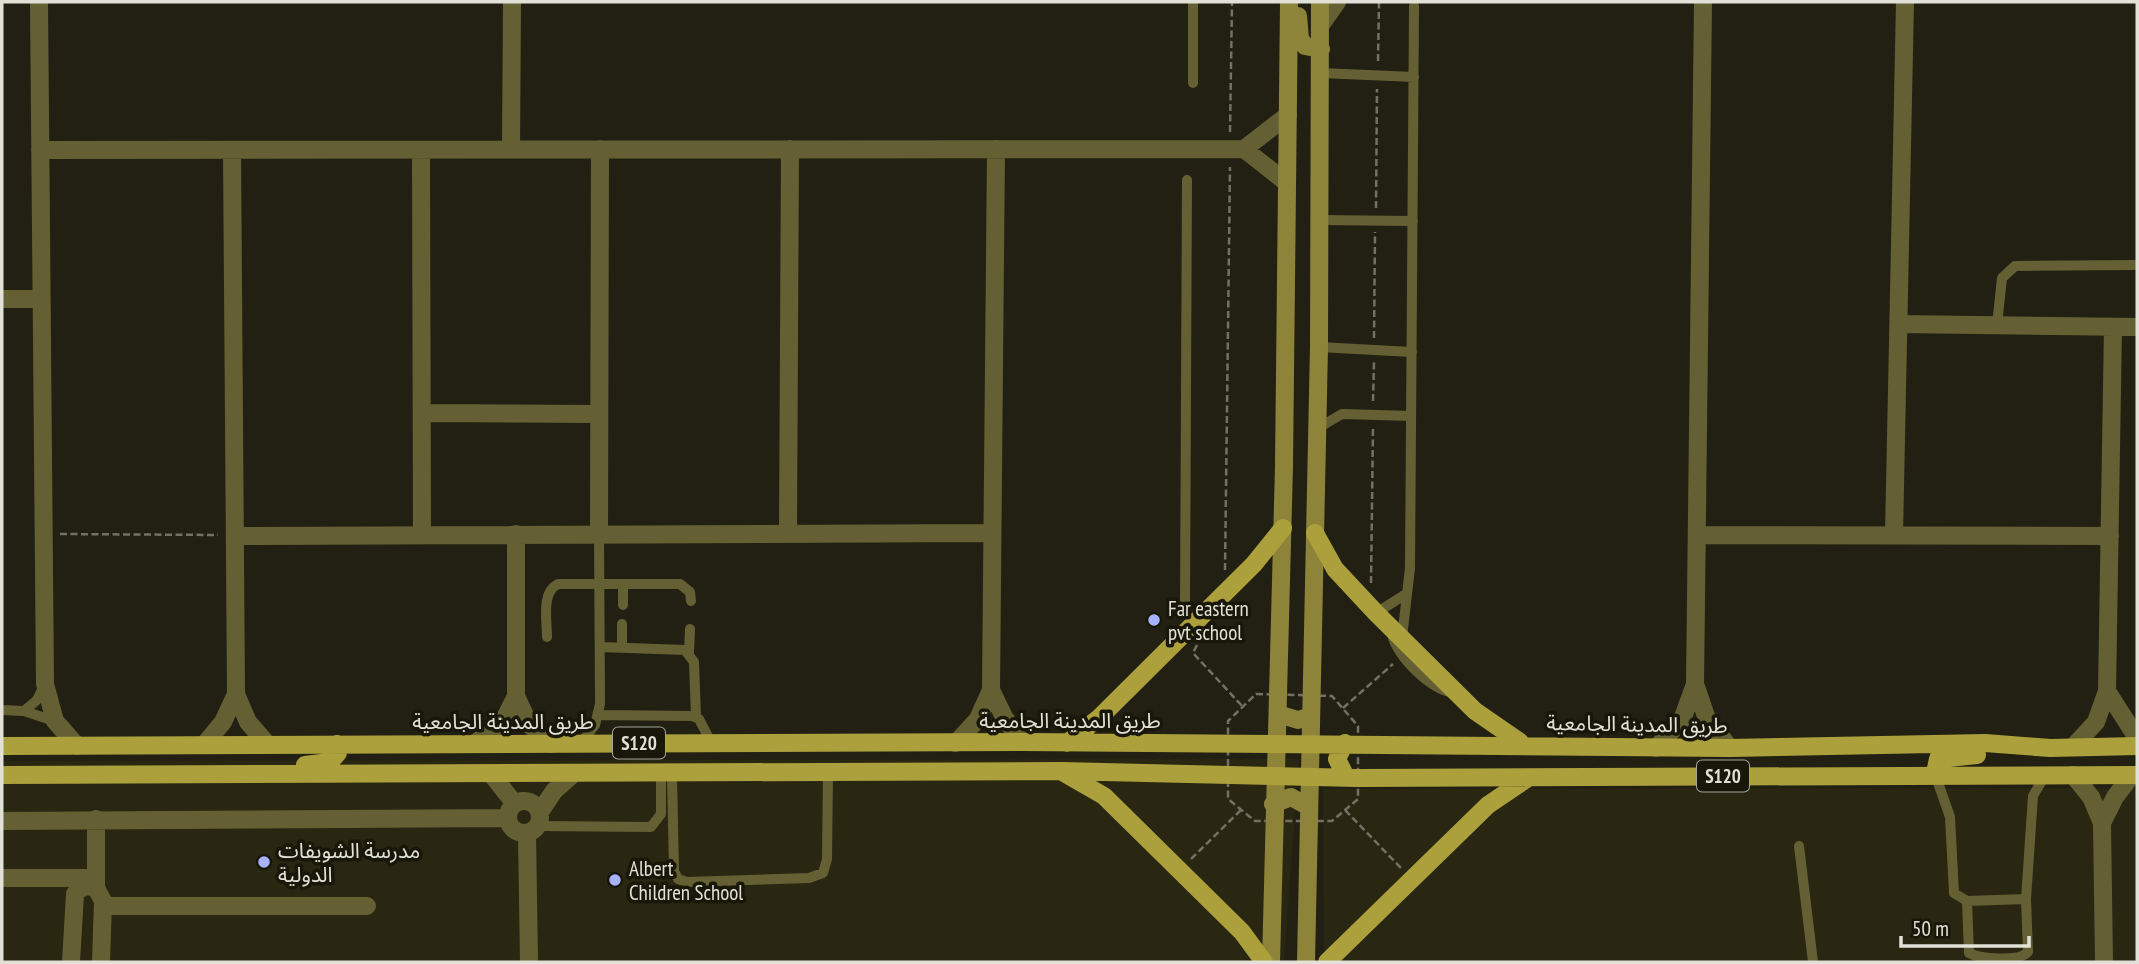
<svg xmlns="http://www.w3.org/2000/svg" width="2139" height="964" viewBox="0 0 2139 964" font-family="'PT Sans Narrow','Noto Sans Arabic',sans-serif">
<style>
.built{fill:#292611}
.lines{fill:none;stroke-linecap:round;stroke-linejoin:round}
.path{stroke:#737165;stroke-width:2.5;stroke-dasharray:7 3.5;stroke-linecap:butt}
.lane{stroke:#656034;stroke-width:10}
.street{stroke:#656034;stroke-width:18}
.secondary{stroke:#8d843a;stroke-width:18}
.primary{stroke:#aca03c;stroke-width:18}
.poi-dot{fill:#a7b1fc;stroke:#181709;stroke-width:2.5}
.labels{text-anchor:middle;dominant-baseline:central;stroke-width:7;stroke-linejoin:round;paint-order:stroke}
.shield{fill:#181709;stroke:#a5a49a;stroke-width:2}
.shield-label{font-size:19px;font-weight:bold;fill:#e2e1d8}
.poi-label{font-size:21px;fill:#e2e1d8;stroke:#181709;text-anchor:start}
.street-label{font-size:21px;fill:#e2e1d8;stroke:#181709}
</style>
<rect width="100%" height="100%" fill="#222012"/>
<!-- built -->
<path class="built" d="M1299,759l-15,203h-1282v-201z
M2137,788v174h-813l-1,-173z"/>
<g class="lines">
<!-- path -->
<path class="path" d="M1378,61l1,-59
M1230,132l2,-130
M1376,208l1,-119
M1374,338l1,-106
M1373,401l1,-39
M60,534l158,1
M1225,570l5,-403
M1371,583l2,-155
M1197,645l-4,8 50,54
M1256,694l76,2 26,30v73l-26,22h-77l-27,-22v-78z
M1343,708l50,-44
M1345,810l56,58
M1191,859l50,-49"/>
<!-- lane -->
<path class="lane" d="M1193,2v81
M1321,73l93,4
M1318,220l95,1
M1997,325l5,-47 13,-12 122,-1
M1319,347l93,5
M1318,428l24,-14 69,2
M623,605v-21
M1185,606l2,-426
M1376,613l30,-19
M1392,628c-4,21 43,68 64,64
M547,637c0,-16 -6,-45 11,-53h122l10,8 1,9
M1402,638l8,-70 4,-562
M600,647l85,3 9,12 2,55
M622,647v-23
M689,653l1,-24
M2,710l22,1 13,-11 8,-16
M24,711l30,10
M599,715l93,1 7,3 13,25
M581,743l14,-18 5,-21 -1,-170
M1935,774l15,43 4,76 13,8 59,-2 7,-103 12,-21
M672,775l2,96 4,8 9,3 122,-4 14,-5 4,-14 1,-86
M538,826l113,1 10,-13v-39
M1799,846l14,116
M1967,901l2,52c11,6 50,9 59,-1l-2,-53"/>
<!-- street -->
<path class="street" d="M39,2l6,682 10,37 22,25
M1320,26l17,-24
M511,149l1,-147
M1244,149l44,-34
M40,150l1204,-1 43,34
M232,150l4,544 12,28 20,23
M421,150l1,385
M2,299h39
M1899,324l238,3
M423,413l176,1
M516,534v162l13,28 22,20
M599,534l1,-385
M788,534l2,-385
M1697,535l413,1
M1894,535l11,-533
M235,536l757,-3
M1695,684l12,35 23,29
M991,690l13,27 18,25
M2107,691l30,47
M475,743l27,-19 14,-28
M956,743l22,-24 13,-29 5,-541
M204,745l19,-23 13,-28
M2073,747l23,-25 11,-31 6,-364
M1656,748l26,-28 13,-36 8,-682
M492,775l23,29
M2073,775l18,22 11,26 2,139
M508 817a16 16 0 1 1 32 0a16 16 0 1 1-32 0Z
M540,812l14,-21 18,-16
M96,819v69
M2,821l506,-3
M2102,823l13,-26 17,-22
M527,834l2,128
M2,878h94
M103,906h264
M71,962l4,-68c7,-8 12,-9 21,-6l7,13 -2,61"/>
<!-- secondary -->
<path class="secondary" d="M1298,16l2,23 5,7 16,3
M1278,714l20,6 13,-4
M1273,804l18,-7 18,10
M1271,962l13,-496 5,-464
M1306,962l13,-615 1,-345"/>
<!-- primary -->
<path class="primary" d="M1315,533l20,36 41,44 99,98 45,31
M1067,743l33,-26 154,-153 29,-36
M1345,743l-8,16 9,18
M2,746l1020,-4 708,6 255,-5 65,5 87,-2
M305,765l25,-3 8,-9 -1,-9
M1064,773l40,23 138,136 22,30
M1935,773l3,-14 39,-4
M2,775l1059,-4 297,7 779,-3
M1327,962l161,-157 40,-27"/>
</g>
<!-- markers -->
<g class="poi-dot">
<circle cx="1154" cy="620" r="7"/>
<circle cx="264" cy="862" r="7"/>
<circle cx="615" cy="880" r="7"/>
</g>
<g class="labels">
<!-- shield labels -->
<g class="shield">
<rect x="613" y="727.5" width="52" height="31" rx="5"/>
<rect x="1697" y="760.5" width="52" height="31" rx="5"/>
</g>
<g class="shield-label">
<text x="639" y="743">S120</text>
<text x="1723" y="776">S120</text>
</g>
<!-- poi labels -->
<g class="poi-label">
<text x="1168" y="608">Far eastern<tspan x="1168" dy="24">pvt school</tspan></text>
<text x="278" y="850">مدرسة الشويفات<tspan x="278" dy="24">الدولية</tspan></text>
<text x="629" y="868">Albert<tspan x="629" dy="24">Children School</tspan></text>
</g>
<!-- street labels -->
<g class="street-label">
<text x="1070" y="720">طريق المدينة الجامعية</text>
<text x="503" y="721">طريق المدينة الجامعية</text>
<text transform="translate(1637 724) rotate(1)">طريق المدينة الجامعية</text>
</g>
</g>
<!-- border -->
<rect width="2139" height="964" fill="none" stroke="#e2e1d8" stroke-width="7"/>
<!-- scale -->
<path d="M1901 936v10h128v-10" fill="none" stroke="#e2e1d8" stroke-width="3.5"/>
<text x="1912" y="936" font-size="21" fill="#e2e1d8" stroke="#181709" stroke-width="5" paint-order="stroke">50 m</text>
</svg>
